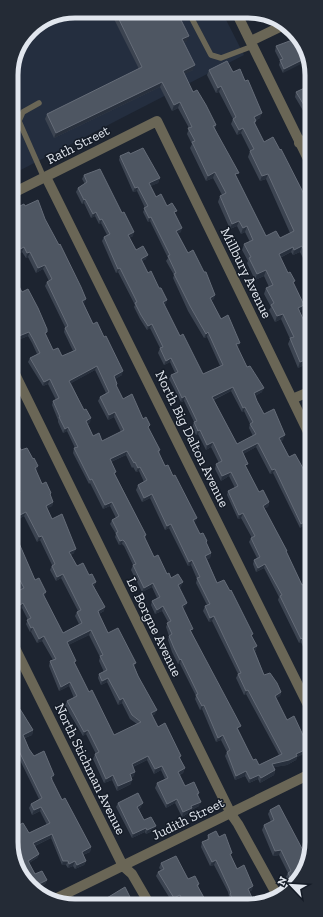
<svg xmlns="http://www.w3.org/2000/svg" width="323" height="917" viewBox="0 0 323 917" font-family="'Zilla Slab',serif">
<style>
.built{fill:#242e3f}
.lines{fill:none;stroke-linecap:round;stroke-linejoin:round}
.lane{stroke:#6a6656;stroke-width:5.5}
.street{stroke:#6a6656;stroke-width:10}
.wall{fill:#3c4451;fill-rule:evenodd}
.shaded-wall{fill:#28303d}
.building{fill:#4e5662;stroke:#656c78;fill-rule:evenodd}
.labels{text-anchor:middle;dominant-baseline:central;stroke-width:3;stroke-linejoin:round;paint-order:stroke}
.street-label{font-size:14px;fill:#e1e6ee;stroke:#141b26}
.rim{fill:none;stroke:#e1e6ee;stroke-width:5}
</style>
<rect width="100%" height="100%" fill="#1d2430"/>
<!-- built -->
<path class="built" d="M75,11l147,1 22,43 -233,120v-104l22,-44z"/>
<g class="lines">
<!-- lane -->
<path class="lane" d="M192,12l-2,3 21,40 10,3 32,-12
M39,103l-16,9 -4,9 25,57"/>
<!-- street -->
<path class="street" d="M236,12l75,153
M251,41l33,-16
M299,143l12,-6
M46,177l266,536
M11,194l146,-73 154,317
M12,368l219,446 7,10 39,71
M292,399l19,-8
M12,642l111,224 9,8 18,31
M53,900l259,-127"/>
</g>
<!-- wall -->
<path class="wall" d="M110,11l67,1 10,29 -3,1 9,28 -9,4 9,18 23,33 -1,3 22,50 29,58 14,2 10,-5 -24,-54 -6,2 -12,-24 2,-6 -9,-18 -4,2 -6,-11 2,-5 -14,-27 -3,1 -9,-18 2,-5 24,2 27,46 -4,2v1l-1,3 9,18 43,67 2,14h-1l3,8v43l-11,-22 -7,3 -2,-3 -11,6 24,47 -2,5 -3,1 12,25v33l-3,-6 -10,5 -10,-24 2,-5 -9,-20 -6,3 -6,-12 2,-3 -7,-13 2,-6 3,-1 -5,-11 -9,4 -8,-17 1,-2 -6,-11 2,-6 6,-2 -5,-10 -4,2 -4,-8 -7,3 -12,-27 2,-6 2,-1 -9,-17 -7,3 -16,-33 2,-4 -5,-10 2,-6 -11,-20 -6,3 -12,-24 -106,51 -9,-19 2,-5 92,-45z
M276,46l23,1 -16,26 -4,-8 1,-4 -5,-10z
M296,92l15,19 -6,3 -10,-17z
M130,154l30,24 -2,5 -8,3 6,11 19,17 6,18 -3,1 10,20 26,46 -3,1 10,19 17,28h-1l10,20 15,25 -7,4 2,5 7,13 19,26 -2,1 8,16 19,20 -2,4 5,12v51l-8,-18 -3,2 -27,-55 -3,1 -14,-27 -13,7 3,14 13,24 10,10 -1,5 -4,1 23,43 -1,2 26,52v50l-2,-3 -4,2 -5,-12 -2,1 -21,-43 1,-3 -15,-29 -8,4 -3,-8 1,-4 3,-2 -8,-16 2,-4h1l-11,-20 -3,1 -11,-24 1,-4 7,-3 -6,-12 -8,5 -6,-12 1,-5 3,-1 -8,-16 -5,3 -8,-16 -2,1 -4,-8 2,-5 -10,-21 -3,1 -12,-23 2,-4 4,-2 -5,-11 -6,3 -6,-12 2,-5 -10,-20 -3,2 -7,-11 -6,-12 1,-2 -17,-33 -2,1 -14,-32 2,-4 3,-2 -6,-12 -2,1 -4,-8 -4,2 -7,-15 -2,1 -6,-12 2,-4 7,-4 -3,-5 2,-4 49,61 -4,2 7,12 10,9 -4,2 6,12 18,31 -2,1 16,31 23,38 17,-8 -13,-29 -3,1 -16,-27 -15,-33 1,-3 -8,-14 2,-3 -18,-37 -2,1 -5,-10 2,-4 -8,-17 -4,1 -14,-32 1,-4zM231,391l11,21 2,-1 6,13 -1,4 4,8 -16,8 -23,-44z
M25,206l20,13 48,105 29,51 -7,4 1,7 7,13 20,20 6,10 11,21 -1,4 36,68 -1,1 6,11 7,7 -1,2 5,10 -1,5 -3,1 10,24 35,53 4,14 -1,1 9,24 17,17 -1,4 -4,2 11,22 20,32 -10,5 -1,3 -9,5 -13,2 1,3 -1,5 -14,8 -2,-4 -9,4 -4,-7 -10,4 -10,-24 2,-4 -6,-12 -5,2 -14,-33 -2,1 -5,-11 1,-3 -16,-32h-2l-6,-12 -4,-12 1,-4 -3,-9 2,-5 -6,-11 -7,3 -4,-9 1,-4 5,-3 -5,-11 -10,5 -11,-22 2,-5 -9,-19 -2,-2 -3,1 -4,-8 1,-3 -6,-10 2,-4 4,-2 -6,-12 -7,3 -13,-26 -1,1 -16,-31 1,-5h1l-8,-17 -4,2 -5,-11v-2l-6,-15 1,-4 3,-1 -8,-16 -5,2 -15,-24 2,-4 7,-4 -5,-11 -4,-7 -10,4 -6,-14 -1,-62 5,9 -1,4 7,15 31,58 9,6 11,-5 -9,-19 1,-5 -20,-41 2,-4 2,-1 -6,-12 -7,4 -8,-16 -2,1 -4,-6 -11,5v-12l5,-2 1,-3 -6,-11v-13l4,-2 -1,-2 2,-4zM95,370l11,23 -6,4 -2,4 10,19 6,-3 7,15 -19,9 -9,-5 -6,-12 3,-1 -19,-40zM126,455l6,13 1,-1 3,5 3,-1 5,11 -6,3 -2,5 6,12 8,-4 15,32 4,-2 19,38 3,-1 6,14 -1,4 11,22 -2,1 -2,5 6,11 3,-1 26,53 -2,4 8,17 2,-1 33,61 -20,10 -6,-5 -61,-127 -9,-25 2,-1 -6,-19 2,-1 -14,-13 -13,-17 -9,-18 1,-4 -31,-61 -4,-12z
M12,434l9,16 16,21h-1l6,13 9,9 -1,3 3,6 -1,4 -5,2 5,11 22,34 -3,2 6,11 12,9 7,7 -2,4 10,25 -5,3 9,19 28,30 -2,3 21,48 -3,2 6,11 23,29 -1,2 5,10 -2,5 -3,2 5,11 14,7 -1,3 1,10 -8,4 -1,2 -8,5 -7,-14 -9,5 -11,-20 2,-5 8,-4 -4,-9 -7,4 -7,-14 -14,7 1,9 -3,1v7l-14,7 -5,-11 -8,3 -11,-24 2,-5h1l-10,-20 -3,2 -18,-30 2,-5 7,-3 -5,-12 -10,5 -10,-25 1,-5 3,-1 -11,-19 -5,2 -6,-11h-1l-4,-8 2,-4 -6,-12 -4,1 -6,-11 2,-5 7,-3 -9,-18v-45l23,53 11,12 -2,5 19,36 16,-9 -4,-8 2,-4 1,-1 -17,-33 -5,3 -6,-11 2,-5 -12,-25 -3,2 -13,-26 -12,7v-27l6,-3 -6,-14zM89,635l11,22 -1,4 5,11 -5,2 -1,4 3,7 6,-3 11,23 4,-2 8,16 7,5 -23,11 -25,-43 -14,-28 -7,-19z
M12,709l2,4 6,-4 13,21 -1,5 -7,3 4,11 5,7 10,-5 10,24 -2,5 10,20 3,-2 26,49 -1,5 -7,3 3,6 -2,4 -9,4 -2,-3 -5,2 -2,-3h-4l-11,-27 -16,8 4,8 -2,4 -8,5 6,11 7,-3 5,9 -2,4 -8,4 -1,-2 -5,2 -1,-1 -18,-33v-42l7,13 4,-2 6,10 18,-8 -7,-14 -8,4 -3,-7 2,-4 8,-5 -22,-45 -5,2z
M312,789v12l-3,-7 1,-4z
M118,803l23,4 -2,2 5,11 10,10 -8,4 -1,-2 -13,6 -16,-31z
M279,805l17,79 -5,3 -5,-10 2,-4 -9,-18 -6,1 -11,-26 2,-5 7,-3 -3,-8 2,-4z
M208,835l11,2 12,20 6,12 15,21 -3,2 6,12 5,1h-28l-4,-7 1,-2 -1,-4 -14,-27 -4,1 -9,-19 1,-5 5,-2z
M161,863l27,16 11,5 -1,3 10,18h-27l-3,-5 -6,2 -16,-26 2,-4 3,-2 -2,-2z"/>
<!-- shaded-wall -->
<path class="shaded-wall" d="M258,12h2l1,1 -4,2z
M189,36l-2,5 -7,3 2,-5z
M308,57l1,3 -26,13 1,-4z
M195,65l-2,5 -12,6 2,-5z
M162,82l-2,5 -106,51 2,-5z
M221,86l-2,6 -3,1 2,-5z
M180,102l-2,6 -6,3 2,-6z
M311,107v4l-6,3 2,-4z
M262,113l-2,5 -8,4 2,-5z
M243,128l-2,5 -4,2 2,-5z
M18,156l-3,7 -4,2v-5z
M215,172l-2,6 -7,3 2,-5z
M268,174l-2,5 -6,2 2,-5z
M160,178l-2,5 -11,5 2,-5z
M138,187l-1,4 -4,1 2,-4z
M85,199l-1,4 -2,1 2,-4z
M309,204l-2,5 -2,-3z
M96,212l-1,4 -4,2 2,-4z
M151,217l-1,4 -2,1 1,-4z
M311,217l-2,6 -5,2 2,-5z
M102,219l-1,4 -2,1 1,-4z
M239,221l-2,5 -7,3 2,-5z
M247,226l-2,6 -4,2 2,-6z
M182,228l-1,4 -6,3 1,-4z
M134,232l-1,4 -7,3 2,-4z
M302,246l-2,6 -7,3 1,-5z
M24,247l-2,5 -11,5v-3z
M293,247l-2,5 -14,7 2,-5z
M30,252l-2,5 -2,1 1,-5z
M148,255l-2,4 -7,4 2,-4z
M45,265l-2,4 -7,4 2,-5z
M120,268l-2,4 -2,1 2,-4z
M266,270l-2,6 -9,4 2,-6z
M215,295l-1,4 -6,3 2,-4z
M86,299l-2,5 -3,1 1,-4z
M167,300l-1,4 -5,2 2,-4z
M304,305l-2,5 -6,3 2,-5z
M283,314l-2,5 -6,3 2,-6z
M152,324l-2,4 -3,2 1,-4z
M29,332l-1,4 -10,4 1,-4z
M208,332l-1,5 -3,1 2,-4z
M240,343l-2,4 -4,2 2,-5z
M171,358l-1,4 -6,3 2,-4z
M310,358l-2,5 -10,5 2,-6z
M97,366l-2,4 -27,15 1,-4z
M123,371l-1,4 -10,6 2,-5z
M50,379l-2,5 -5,2 1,-4z
M233,387l-2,4 -21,10 2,-4z
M264,388l-2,4 -9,5 1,-4z
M185,396l-1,5 -3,1 1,-4z
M245,407l-1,4 -2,1 1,-4z
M115,412l-1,5 -6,3 1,-5z
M91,418l-1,5 -6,2 2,-4z
M68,427l-1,4 -4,2 2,-4z
M200,430l-2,4 -2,1 2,-4z
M285,435l-2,5 -5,2 1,-4z
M213,442l-2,5 -5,3 1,-5z
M258,443l-2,4 -16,9 2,-5z
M127,451l-1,4 -18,8 2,-4z
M38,466l-1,5 -4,2 2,-5z
M140,467l-1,4 -3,1 2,-4z
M275,469l-2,4 -3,1 2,-4z
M231,472l-2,4 -8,5 1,-5z
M308,477l-2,4 -3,2 1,-4z
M152,494l-2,4 -8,4 2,-4z
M53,502l-1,4 -8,4 2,-4z
M112,502l-2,4 -7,3 2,-4z
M269,502l-1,5 -7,3 2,-4z
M26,512l-2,4 -12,7v-4z
M243,513l-2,5 -3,1 1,-4z
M197,518l-2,4 -4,2 2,-4z
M304,522l-1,4 -3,2 1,-4z
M171,524l-2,4 -4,2 2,-4z
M42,536l-2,4 -3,2 2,-5z
M123,540l-1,4 -3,1 1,-4z
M76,549l-2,4 -6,3 1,-4z
M211,553l-1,5 -6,3 1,-5z
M192,560l-1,5 -3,1 1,-4z
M265,564l-1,4 -8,4 2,-4z
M63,574l-2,4 -5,3 1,-4z
M96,582l-2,4 -4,2 2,-4z
M183,582l-2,5 -5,2 2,-4z
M153,583l-1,4 -10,5 2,-4z
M46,592l-1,4 -4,2 2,-4z
M23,603l-1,5 -4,1 2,-4z
M187,603l-2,4 -5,3 2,-4z
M163,606l-1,5 -7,3 2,-4z
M105,607l-1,4 -7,4 1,-4z
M214,616l-2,5 -3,1 1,-4z
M33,627l-2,5h-1l1,-4z
M91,630l-2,5 -24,12 2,-5z
M44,636l-2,5 -5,2 2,-4z
M302,638l-1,4 -2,1 2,-4z
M257,646l-1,4 -4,2 1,-4z
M312,648l-2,4 -4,2 2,-4z
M181,659l-1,5h-2l2,-4z
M108,678l-1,4 -6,3 1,-4z
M70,682l-1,4 -10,5 2,-4z
M248,690l-2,4 -2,1 2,-4z
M281,692l-1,4 -7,4 2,-4z
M16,695l-2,4 -2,1v-4z
M123,698l-1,5 -4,2 2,-5z
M204,705l-2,4 -2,1 2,-4z
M157,710l-2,4 -6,3 2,-4z
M33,730l-1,5 -10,4 1,-4z
M88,730l-2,4 -3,2 1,-4z
M223,735l-2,5 -5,2 2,-4z
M309,748l-2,4 -10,5 -1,3 -9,5 -17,3 2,-4 24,-10z
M18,749l-1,5 -5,2v-4z
M148,756l-1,4 -17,8 2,-4z
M162,766l-1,4 -7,4 1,-5z
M185,768l-2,5 -6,3 1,-4z
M275,770l-1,5 -14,8 1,-5z
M246,771l-1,5 -10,4 1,-4z
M135,772l-1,4 -6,3 2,-5z
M54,775l-2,5 -3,1 2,-4z
M113,775l-1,5 -8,3 2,-4z
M259,775l-1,4 -9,4 1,-4z
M132,780l-1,4 -14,7 1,-5z
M177,799l-2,4 -9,5 1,-4z
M201,802l-2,4 -8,4 -1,2 -8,5 1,-5 8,-6z
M143,803l-2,4 -5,4 1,-4z
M41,807l-1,4 -8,4 2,-5z
M156,826l-2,4 -8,4 1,-4z
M146,828l-1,4 -13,6 1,-4z
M52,834l-1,4 -19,9 1,-4z
M91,847l-1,5 -10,4 2,-4z
M281,850l-2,5 -6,1 2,-5z
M39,854l-2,4 -11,7 2,-4z
M216,860l-2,5 -4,1 2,-4z
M63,861h5l-2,4h-4z
M75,861l-2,5 -5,2 1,-4z
M86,861l-2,4 -9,4 2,-4z
M47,880l-2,4 -8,4 2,-4z
M38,882l-2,4 -5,2 -2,-2z
M253,886l-1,4 -6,3 2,-4z
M180,895l-2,5 -6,2 2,-4z"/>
<!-- building -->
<path class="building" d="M115,11l62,1 12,24 -7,3 13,26 -12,6 10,21 4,-2 9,15 10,20 -3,1 26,47 -4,1 31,62 10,-5 4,7 14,-7 -26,-57 -6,2 -12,-25 4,-2 -11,-21 -4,2 -6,-11 3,-2 -15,-31 -3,2 -9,-18 18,-9 6,11 7,-3 5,12 3,-1 14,33 -8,4 2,4 -2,1 10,20 9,-5 7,13 1,-1 28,55 -4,2 6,11 -5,3 5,11v34l-9,-19 -8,4 -1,-3 -14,7 9,19 2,-1 5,9 -2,1 11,23 -6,3 13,28v24l-1,-2 -10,4 -10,-24 4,-1 -11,-23 -6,2 -6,-11 3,-2 -8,-15 7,-3 -7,-15 -9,4 -8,-16 2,-1 -7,-13 9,-4 -6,-14 -4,2 -4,-7 -7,3 -12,-28 6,-3 -11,-21 -7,4 -16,-34 3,-1 -7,-13 4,-1 -12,-25 -6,3 -12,-23 -106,51 -9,-19 95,-47z
M295,39l4,8 3,-1 6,11 -24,12 -4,-9 3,-1 -7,-13z
M311,85v22l-4,3 -11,-18z
M11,144l7,12 -7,4z
M143,148l17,30 -11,5 7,14 5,-3 6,12 5,-3 5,8 -3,1 8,16 -6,3 12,22 5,-3 11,22h2l9,23 -5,3 11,21 7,-4 12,28 -4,1 11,23 3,-1 14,22 -10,5 3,8 7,13 10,-5 11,26 -6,3 10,19 6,-3 13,23 -4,2 7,14v44l-7,-15 -3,2 -26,-55 -3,1 -14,-27 -16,8 6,13 -3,1 14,27 4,-2 6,12 -6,4 24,45h-1l16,34 3,-1 4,8 -1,6 4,7v43l-4,2 -6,-12 -1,1 -21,-43 2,-1 -17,-31 -7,4 -4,-8 6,-3 -9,-19 4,-2 -12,-23 -4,2 -11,-24 10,-5 -7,-14 -9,4 -6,-12 6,-3 -9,-19 -6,3 -7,-15 -2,1 -4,-9 3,-1 -12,-25 -3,2 -11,-23 7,-3 -7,-14 -5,3 -6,-13 3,-1 -11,-23 -4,2 -7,-11 -6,-12 2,-1 -17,-34 -2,1 -14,-32 6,-3 -8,-15 -2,1 -4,-8 -3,2 -8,-15 -1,1 -6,-12 9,-6 -3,-7 16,-6 22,44 2,-1 10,20 -6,3 8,15 7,-4 5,9 -7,4 7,14 3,-2 8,17h2l6,12 -4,2 17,34 3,-2 20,40 20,-9 -15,-33 -2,2 -16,-28 -16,-32 2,-1 -8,-17 2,-1 -19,-38 -2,1 -5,-10 4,-2 -10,-19 -3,1 -15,-32 9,-4 1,2zM233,387l10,21 2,-1 8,15 -3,2 6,10 -19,10 -25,-47z
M38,200l7,19 14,26 1,-1 21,43 5,12 -4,2 11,23 4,-2 7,15 2,-1 17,35 -9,5 3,8 -1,1 7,14 9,-5 11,25 3,-2 4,8 -2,2 12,23 -2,1 7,15 3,-1 5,11 2,-1 22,43 -4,2 7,14 3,-1 4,8 -1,1 5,11 -6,3 12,27 7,-3 6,11 1,-1 22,44 -2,1 6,11 -4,2 11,27 6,-2 7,10 4,9 -6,4 12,24 7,-4 15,32 -13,6 1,2 -8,4 -17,4 3,6 -14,8 -2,-3 -9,4 -4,-8 -10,5 -9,-24 3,-2 -7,-15 -5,3 -14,-33 -2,1 -6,-11 2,-1 -17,-35 -1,1 -6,-12 -5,-12 3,-2 -5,-11 4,-2 -8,-15 -6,4 -5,-9 8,-4 -7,-14 -9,5 -11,-23 3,-1 -11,-22 -2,-2 -3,1 -4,-8 2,-1 -6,-12 7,-4 -7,-14 -7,3 -13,-26 -2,1 -16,-32 4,-1 -10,-20 -3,2 -6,-12h1l-7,-16 6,-3 -9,-19 -6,3 -14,-24 10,-5 -7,-14 -4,-7 -10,4 -7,-18v-7h1l-1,-3 -1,-44 5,9 -3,2 9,17 6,-3 10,19 9,21v3l-2,1 8,17 5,-2 4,8 14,-6 -11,-22 3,-2 -21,-44 5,-3 -7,-14 -7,3 -8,-16 -3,1 -3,-6 -13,7v-9l7,-3 -1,-3 2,-1 -8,-17v-5l7,-3 -2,-5 8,-4 1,2zM97,366l12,26 -9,5 9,18 6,-3 9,18 -22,11 -3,-8 -6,3 -7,-15 5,-3 -5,-9 -2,1 -15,-29zM127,451l7,12 1,-1 3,6 2,-1 7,13 -9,5 6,13 8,-4 15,32 4,-2 18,38 3,-2 8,17 -3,1 13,26 -5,2 5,12 4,-2 27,57 -3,1 8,17 2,-1 34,64 -23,11 -3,-6 -3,1 -16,-32 4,-2 -51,-96 3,-1 -11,-23 5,-3 -9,-18 5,-3 -5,-8 -7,4 -2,-5 -2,1 -9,-19 -4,2 -10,-21 2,-1 -32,-62 2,-1 -6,-13z
M12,416l2,5 -2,1z
M12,434l9,16 6,-2 6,11 1,-1 4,8 -3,2 7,16 4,-2 5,11 -1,1 3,8 -7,4 6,13 10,-5 14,35 -7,3 8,14 6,-3 6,12 3,-1 4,8 -4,2 13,23 -7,4 1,3 9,19 10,-5 18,35 -3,1 5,12 19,34 -6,3 7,14 7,-4 16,33 -2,1 6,11 -7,4 7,14 9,-4 5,11 -2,1 4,8 -10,4 1,2 -9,4 -6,-13 -10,5 -10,-21 11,-5 -6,-12 -7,3 -7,-13 -16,8 3,8 -5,2 2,6 -14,6 -5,-11 -7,4 -11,-25 4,-2 -11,-22 -4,2 -17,-31 10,-5 -7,-14 -9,5 -11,-26 6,-2 -12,-23 -5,3 -6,-12 -2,1 -4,-8 4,-2 -8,-15 -3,2 -6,-12 10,-5 -11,-21 -1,1v-41l23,53 4,-2 7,14 -3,2 20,39 19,-10 -5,-11 4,-2 -18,-36 -6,3 -5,-11 3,-2 -13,-28 -3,1 -13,-25 -14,7v-23l8,-4 -8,-21zM91,630l12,25 -3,1 7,14 -8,4 3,7 6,-3 12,22 3,-2 9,17 9,7 -27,13 -22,-45 -3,2 -15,-30 2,-1 -9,-19z
M12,687l4,8 -4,1z
M12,709l2,4 6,-4 13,21 -10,5 6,14 5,7 10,-5 10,24 -3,2 1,3 10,20 3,-2 26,49 -9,5 4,9 -9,4 -2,-4 -6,3 -1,-3h-5l-11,-27 -19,9 6,11 -11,7 7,13 7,-3 5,9 -8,4 -1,-2 -9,4 -17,-32v-42l7,13 4,-2 6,10 21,-10 -9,-16 -7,3 -3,-6 11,-6 -24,-49 -6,3z
M138,793l5,10 -6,4 7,13 7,-3 5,9 -9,4 -1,-2 -13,6 -15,-31z
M279,805l28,53 -11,26 -2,1 -6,-12 3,-2 -10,-21 -6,1 -11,-26 10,-5 -4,-10z
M216,831l3,6 6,-3 7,19 -2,1 7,15 7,-4 9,21 -5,3 7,15 5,-3 1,3 -1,1h-24l-6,-11 1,-1 -2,-5 -13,-28 -4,2 -10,-20 7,-3 -1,-4z
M176,856l12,23 7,-3 4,8 -2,1 11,20h-23l-5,-10 -6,3 -16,-26 6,-3 -3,-6z
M125,887l9,18h-46v-1l7,-4 2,4z"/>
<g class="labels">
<!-- street labels -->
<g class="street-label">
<text transform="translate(78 145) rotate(-27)">Rath Street</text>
<text transform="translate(246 273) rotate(64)">Millbury Avenue</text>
<text transform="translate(192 439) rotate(64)">North Big Dalton Avenue</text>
<text transform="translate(154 627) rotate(64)">Le Borgne Avenue</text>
<text transform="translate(90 769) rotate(64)">North Stichman Avenue</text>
<text transform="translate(188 819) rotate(-26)">Judith Street</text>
</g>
</g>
<!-- crop -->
<path d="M0 0H323V917H0ZM75 18H248A57 57 0 0 1 305 75V842A57 57 0 0 1 248 899H75A57 57 0 0 1 18 842V75A57 57 0 0 1 75 18Z" fill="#242b36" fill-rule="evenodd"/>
<path class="rim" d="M75 18H248A57 57 0 0 1 305 75V842A57 57 0 0 1 248 899H75A57 57 0 0 1 18 842V75A57 57 0 0 1 75 18Z"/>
<!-- north arrow -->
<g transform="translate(291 885) rotate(295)" stroke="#141b26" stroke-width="3" paint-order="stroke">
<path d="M0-3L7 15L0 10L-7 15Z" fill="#e1e6ee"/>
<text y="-6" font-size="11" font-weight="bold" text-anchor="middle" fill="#e1e6ee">N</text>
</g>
</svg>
